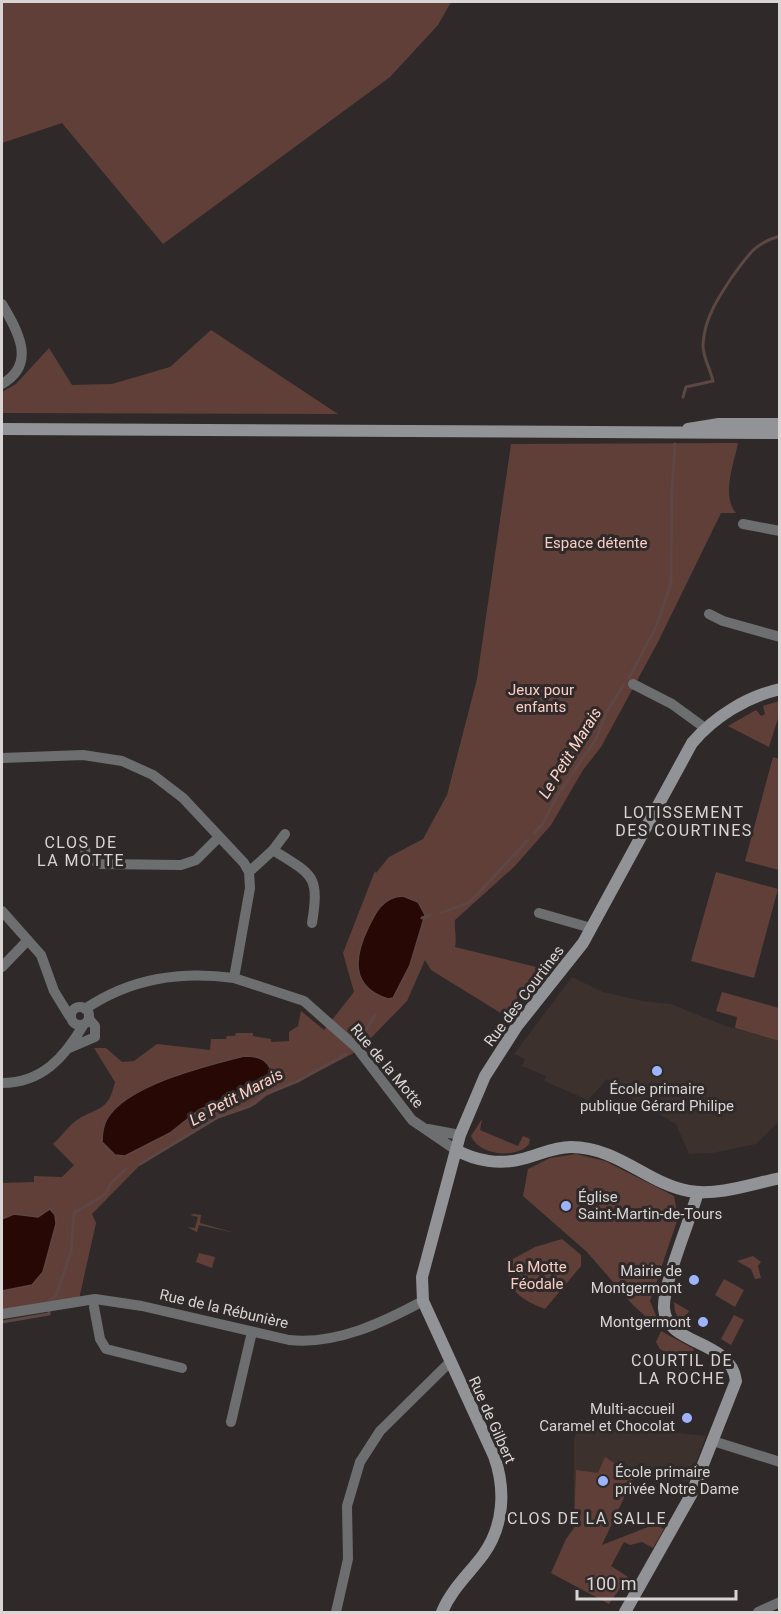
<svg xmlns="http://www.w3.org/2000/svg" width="781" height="1614" viewBox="0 0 781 1614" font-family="Roboto,sans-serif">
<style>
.built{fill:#3d312e}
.green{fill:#613f39}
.water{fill:#280804;stroke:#5d4643;stroke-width:1.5}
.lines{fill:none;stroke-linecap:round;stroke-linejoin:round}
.stream{stroke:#5d4643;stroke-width:3}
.street{stroke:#6d6e70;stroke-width:10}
.secondary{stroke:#929396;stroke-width:12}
.poi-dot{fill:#9db4fd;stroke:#2f2a29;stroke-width:2}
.labels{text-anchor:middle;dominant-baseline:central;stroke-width:6;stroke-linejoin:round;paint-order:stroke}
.park-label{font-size:15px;fill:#f8cdc4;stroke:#2f2a29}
.street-label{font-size:15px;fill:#d9d5d5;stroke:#2f2a29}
.poi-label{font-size:15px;fill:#d9d5d5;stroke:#2f2a29;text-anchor:end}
.water-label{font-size:16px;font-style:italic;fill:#ffd3ca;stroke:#2f2a29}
.neighbourhood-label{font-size:16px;letter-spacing:1.5px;fill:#d9d5d5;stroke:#2f2a29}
</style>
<rect width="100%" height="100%" fill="#2f2a29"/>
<!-- built -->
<path class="built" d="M572,977l31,15 39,9 29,3 52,21 56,16v81l-23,22 -44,9 -23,1 -13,-30 -29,-17h-4l-36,-28 -19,21 -44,-19 2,-5 -24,-10 3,-7 -11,-5z
M579,1419l71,11 56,6 -18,46 -51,-13 -36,76 -27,-17v-88z"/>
<!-- green -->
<path class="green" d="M2,2h449l-13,23 -48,52 -227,167 -101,-121 -60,20z
M211,330l127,84 -336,-1v-21l14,-8 33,-36 23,37 40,-1 58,-17z
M738,443c-4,20 -17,53 -2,70h-15l-63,129 -57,105 -18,23 -32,55 -37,42 -59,53c-1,10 2,17 0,27l93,23 -23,30 -6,-4 -15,19 -73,-45 -6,-10 -18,41 -36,37 -2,7 -67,35 -36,16 -11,9 -38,14 -78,47 -47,48 4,9 -17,76 -77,14v-130l32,-1v-6l28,1 12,-12 -21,-21c8,-7 15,-18 24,-24 22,-14 31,-8 38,-38l-21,-34h12l16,14 12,-1 23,-17 53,6 1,-11h15l1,-3h8l1,-3h17v3l18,3v3l18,-1v-9l9,-6 3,-15 23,19 30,-38 -11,-39 32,-82 1,2 13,-16 34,-18 24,-44 30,-116 34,-235z
M779,701v14l-10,32 -41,-21 28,-16 5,6 4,-2 -2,-8z
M773,757l6,2v111l-34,-9z
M716,872l62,17 -24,89 -63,-17z
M722,992l57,16v33l-44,-13 2,-11 -21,-6z
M482,1119l-2,11 38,16 5,-10 7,3 -1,5c-12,15 -50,12 -58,-8z
M576,1154l29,7 69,35 4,22 -28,83 7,17 -12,-2 -12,-11 -46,-53 -64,-56 5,-27 22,-11z
M194,1214l7,1 -1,8 35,10 -36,-8 -2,7 -10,-5 8,1 3,-11 -8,-2z
M562,1239l19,16v11l-36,43c-25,-10 -44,-21 -32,-50l22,-12z
M199,1253l16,4 -3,11 -16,-6z
M753,1256l8,6 -3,4 3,12 -6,1 -4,-10 -14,-8z
M724,1279l20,11 -9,17 -20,-12z
M674,1302l15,9 -7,12 -7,-11z
M734,1315l10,5 -13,25 -10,-6z
M661,1331l33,18 -5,9 -5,-3 -3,5 -21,-11 -4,-7z
M605,1457l29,19 -32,69 46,-18 3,-5 13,7 -11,19 -11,-6 -12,3 -6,-3 -13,24 17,11 -19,27 -58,-31 15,-34 8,-11 2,-58 22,3z"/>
<!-- water -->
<path class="water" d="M403,896l15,6 7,13 -15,50 -17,33 -5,1c-38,-12 -34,-42 -20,-71 8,-17 15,-31 35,-32z
M244,1056c13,0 22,2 27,14l-2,10 -70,30 -29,23 -45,23 -10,-1 -13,-13c0,-8 1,-16 5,-23 19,-34 101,-54 137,-63z
M50,1209l5,6 1,9 -13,48 -11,13 -30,6v-72l12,-5 24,3z"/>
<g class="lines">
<!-- stream -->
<path class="stream" d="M683,397l3,-10 27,-6c-3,-13 -10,-23 -10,-36 1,-26 15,-47 29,-68 15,-20 22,-34 48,-41
M629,678l27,-51 15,-44 1,-94 3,-45
M534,833l8,-8 15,-29 39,-57 10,-26 18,-29
M441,913l29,-11 58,-62
M422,918l9,-3
M361,1038l14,-23
M140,1164l78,-47 32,-11 15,-12 33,-13 48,-27
M50,1300l6,-4 15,-44 3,-39 32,-19 4,-10 16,-15
M2,1322l47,-8v-3"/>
<!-- street -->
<path class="street" d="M2,304c16,27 35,60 0,80
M743,524l37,7
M709,614l14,7 57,16
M633,684l39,20 33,24
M2,758l81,-3 39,6 31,14 30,23 61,65 5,9 1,16 -16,90 70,23 53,47 55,72 44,30
M84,842l2,13 13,9 82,1 15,-5 23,-23
M273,850l12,-16
M249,872l24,-22c39,25 47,24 39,73
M2,911l39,44 13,36 16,26
M539,913l52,15
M2,967l26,-27
M71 1016a9 9 0 1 1 18 0a9 9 0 1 1-18 0Z
M85,1009c46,-31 95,-38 149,-31
M67,1049l28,-12v-11l-6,-7
M2,1083c40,0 63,-26 82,-59
M428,1129l32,6
M94,1307l6,32 6,10 76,19
M2,1314l93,-15 47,7 147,34c47,5 93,-17 134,-39
M231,1422l21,-90
M713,1441l67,21
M336,1612l12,-53 -1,-53 13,-44 20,-31 70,-69
M758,1612l22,-10"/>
<!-- secondary -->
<path class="secondary" d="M2,429l778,4
M688,429l31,-5h61
M456,1150c20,11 44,15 66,9 17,-4 31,-12 49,-12 47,0 77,37 118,44 29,5 63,-7 91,-13
M442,1612c9,-22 26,-37 41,-57 21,-29 23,-66 11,-99l-71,-155 -1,-24 38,-142 25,-59 32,-50 66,-83 109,-200c22,-26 54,-46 88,-54
M625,1612l66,-117 45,-114c-5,-42 -69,-35 -72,-72 -2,-23 27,-91 34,-117"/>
</g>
<!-- markers -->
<g class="poi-dot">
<circle cx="657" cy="1071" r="6"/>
<circle cx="566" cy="1206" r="6"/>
<circle cx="694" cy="1280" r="6"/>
<circle cx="703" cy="1322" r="6"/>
<circle cx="687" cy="1418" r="6"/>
<circle cx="603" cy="1481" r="6"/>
</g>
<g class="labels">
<!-- park labels -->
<g class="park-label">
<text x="596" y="543">Espace détente</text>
<text x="541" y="690">Jeux pour<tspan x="541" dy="17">enfants</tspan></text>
<text x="537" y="1267">La Motte<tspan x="537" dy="17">Féodale</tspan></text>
</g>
<!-- street labels -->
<g class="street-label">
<text transform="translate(524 996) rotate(-53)">Rue des Courtines</text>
<text transform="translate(387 1066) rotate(50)">Rue de la Motte</text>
<text transform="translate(224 1309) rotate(13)">Rue de la Rébunière</text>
<text transform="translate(492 1420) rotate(66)">Rue de Gilbert</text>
</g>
<!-- poi labels -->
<g class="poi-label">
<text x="657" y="1089" text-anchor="middle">École primaire<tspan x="657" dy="17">publique Gérard Philipe</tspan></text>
<text x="578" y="1197" text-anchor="start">Église<tspan x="578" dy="17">Saint-Martin-de-Tours</tspan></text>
<text x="682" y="1271">Mairie de<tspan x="682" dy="17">Montgermont</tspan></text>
<text x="691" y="1322">Montgermont</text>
<text x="675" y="1409">Multi-accueil<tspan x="675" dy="17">Caramel et Chocolat</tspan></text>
<text x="615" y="1472" text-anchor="start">École primaire<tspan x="615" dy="17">privée Notre Dame</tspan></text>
</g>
<!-- water labels -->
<g class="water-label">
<text transform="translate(570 753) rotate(-58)">Le Petit Marais</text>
<text transform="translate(236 1097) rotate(-28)">Le Petit Marais</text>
</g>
<!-- neighbourhood labels -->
<g class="neighbourhood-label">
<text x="684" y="812">LOTISSEMENT<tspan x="684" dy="18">DES COURTINES</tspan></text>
<text x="81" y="842">CLOS DE<tspan x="81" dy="18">LA MOTTE</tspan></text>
<text x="682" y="1360">COURTIL DE<tspan x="682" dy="18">LA ROCHE</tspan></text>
<text x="587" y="1518">CLOS DE LA SALLE</text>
</g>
</g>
<!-- border -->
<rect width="781" height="1614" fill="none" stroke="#d9d5d5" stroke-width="6"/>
<!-- scale -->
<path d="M577 1590v9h159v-9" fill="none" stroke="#d9d5d5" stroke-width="3"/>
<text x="586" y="1590" font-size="18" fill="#d9d5d5" stroke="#2f2a29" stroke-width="4.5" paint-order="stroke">100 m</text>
</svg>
